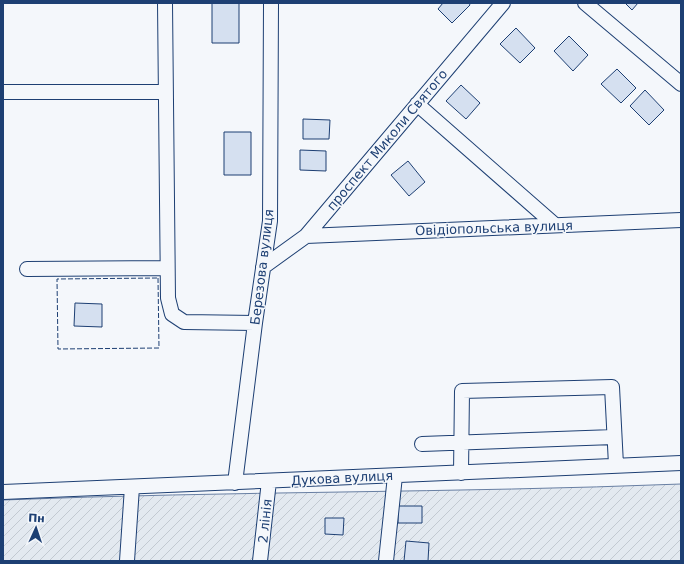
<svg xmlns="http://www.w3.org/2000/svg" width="684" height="564" viewBox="0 0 684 564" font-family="'DejaVu Sans',sans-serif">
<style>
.garden{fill:url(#garden-furrows);stroke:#687fa3}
.building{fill:#d5e0f0;stroke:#1d3f73}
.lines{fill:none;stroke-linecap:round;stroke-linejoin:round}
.minor-casing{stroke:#1d3f73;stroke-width:16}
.minor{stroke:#f4f7fb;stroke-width:14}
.fence{stroke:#1d3f73;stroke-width:1;stroke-dasharray:5 2;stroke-linecap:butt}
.labels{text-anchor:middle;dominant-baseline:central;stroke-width:3;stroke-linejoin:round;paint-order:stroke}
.street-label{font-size:13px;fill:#1d3f73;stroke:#f4f7fb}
</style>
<defs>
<pattern id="garden-furrows" width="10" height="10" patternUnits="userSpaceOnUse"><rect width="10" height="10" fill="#e3e9f0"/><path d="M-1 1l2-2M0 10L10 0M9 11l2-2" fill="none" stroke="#c2c9d1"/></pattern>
</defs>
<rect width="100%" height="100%" fill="#f4f7fb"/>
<!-- garden -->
<path class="garden" d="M681,484v77h-678v-61c226,-9 452,-7 678,-16z"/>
<!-- building -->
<path class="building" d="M212,3h27v40h-27z
M443,3h26l1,2 -18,18 -14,-14z
M625,3h13l-6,7z
M516,28l19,20 -15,15 -20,-19z
M569,36l19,19 -15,16 -19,-20z
M617,69l19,19 -15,15 -20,-19z
M461,85l19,18 -14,16 -20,-18z
M645,90l19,20 -15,15 -19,-19z
M303,119l27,1 -1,19h-26z
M224,132h27v43h-27z
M300,150l26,1v20l-26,-1z
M408,161l17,21 -16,14 -18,-21z
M75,303l27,1v23l-28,-1z
M398,506h24v17h-24z
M325,518h19l-1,17 -18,-1z
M406,541l23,2 -1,18h-24z"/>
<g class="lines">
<defs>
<path id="minor" d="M165,3l3,295 4,16 12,8 71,1
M585,3l96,81
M3,92h163
M417,104l138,121
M306,236l375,-16
M263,267l43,-31 197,-233
M27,269l140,-1
M422,444l192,-7
M461,473l1,-82 150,-4 4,78
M235,483l20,-160 15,-102 1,-218
M3,492l678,-29
M127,561l5,-74
M260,561l9,-80
M386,561l9,-85"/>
</defs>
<!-- minor casing -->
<use href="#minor" class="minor-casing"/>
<!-- minor -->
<use href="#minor" class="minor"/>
<!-- fence -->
<path class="fence" d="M158,278l1,70 -101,1 -1,-70z"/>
</g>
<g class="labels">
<!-- street labels -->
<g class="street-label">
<text transform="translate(387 140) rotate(-50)">проспект Миколи Святого</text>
<text transform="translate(494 228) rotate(-2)">Овідіопольська вулиця</text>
<text transform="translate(262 267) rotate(-83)">Березова вулиця</text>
<text transform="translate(342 478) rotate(-3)">Дукова вулиця</text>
<text transform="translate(265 521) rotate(-84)">2 лінія</text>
</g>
</g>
<!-- border -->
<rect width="684" height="564" fill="none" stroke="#1d3f73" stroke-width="8"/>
<!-- north arrow -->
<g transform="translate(36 528) rotate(3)" stroke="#f4f7fb" stroke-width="3" paint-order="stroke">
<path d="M0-3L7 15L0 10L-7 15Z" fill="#1d3f73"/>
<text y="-6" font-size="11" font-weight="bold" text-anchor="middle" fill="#1d3f73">Пн</text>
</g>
</svg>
